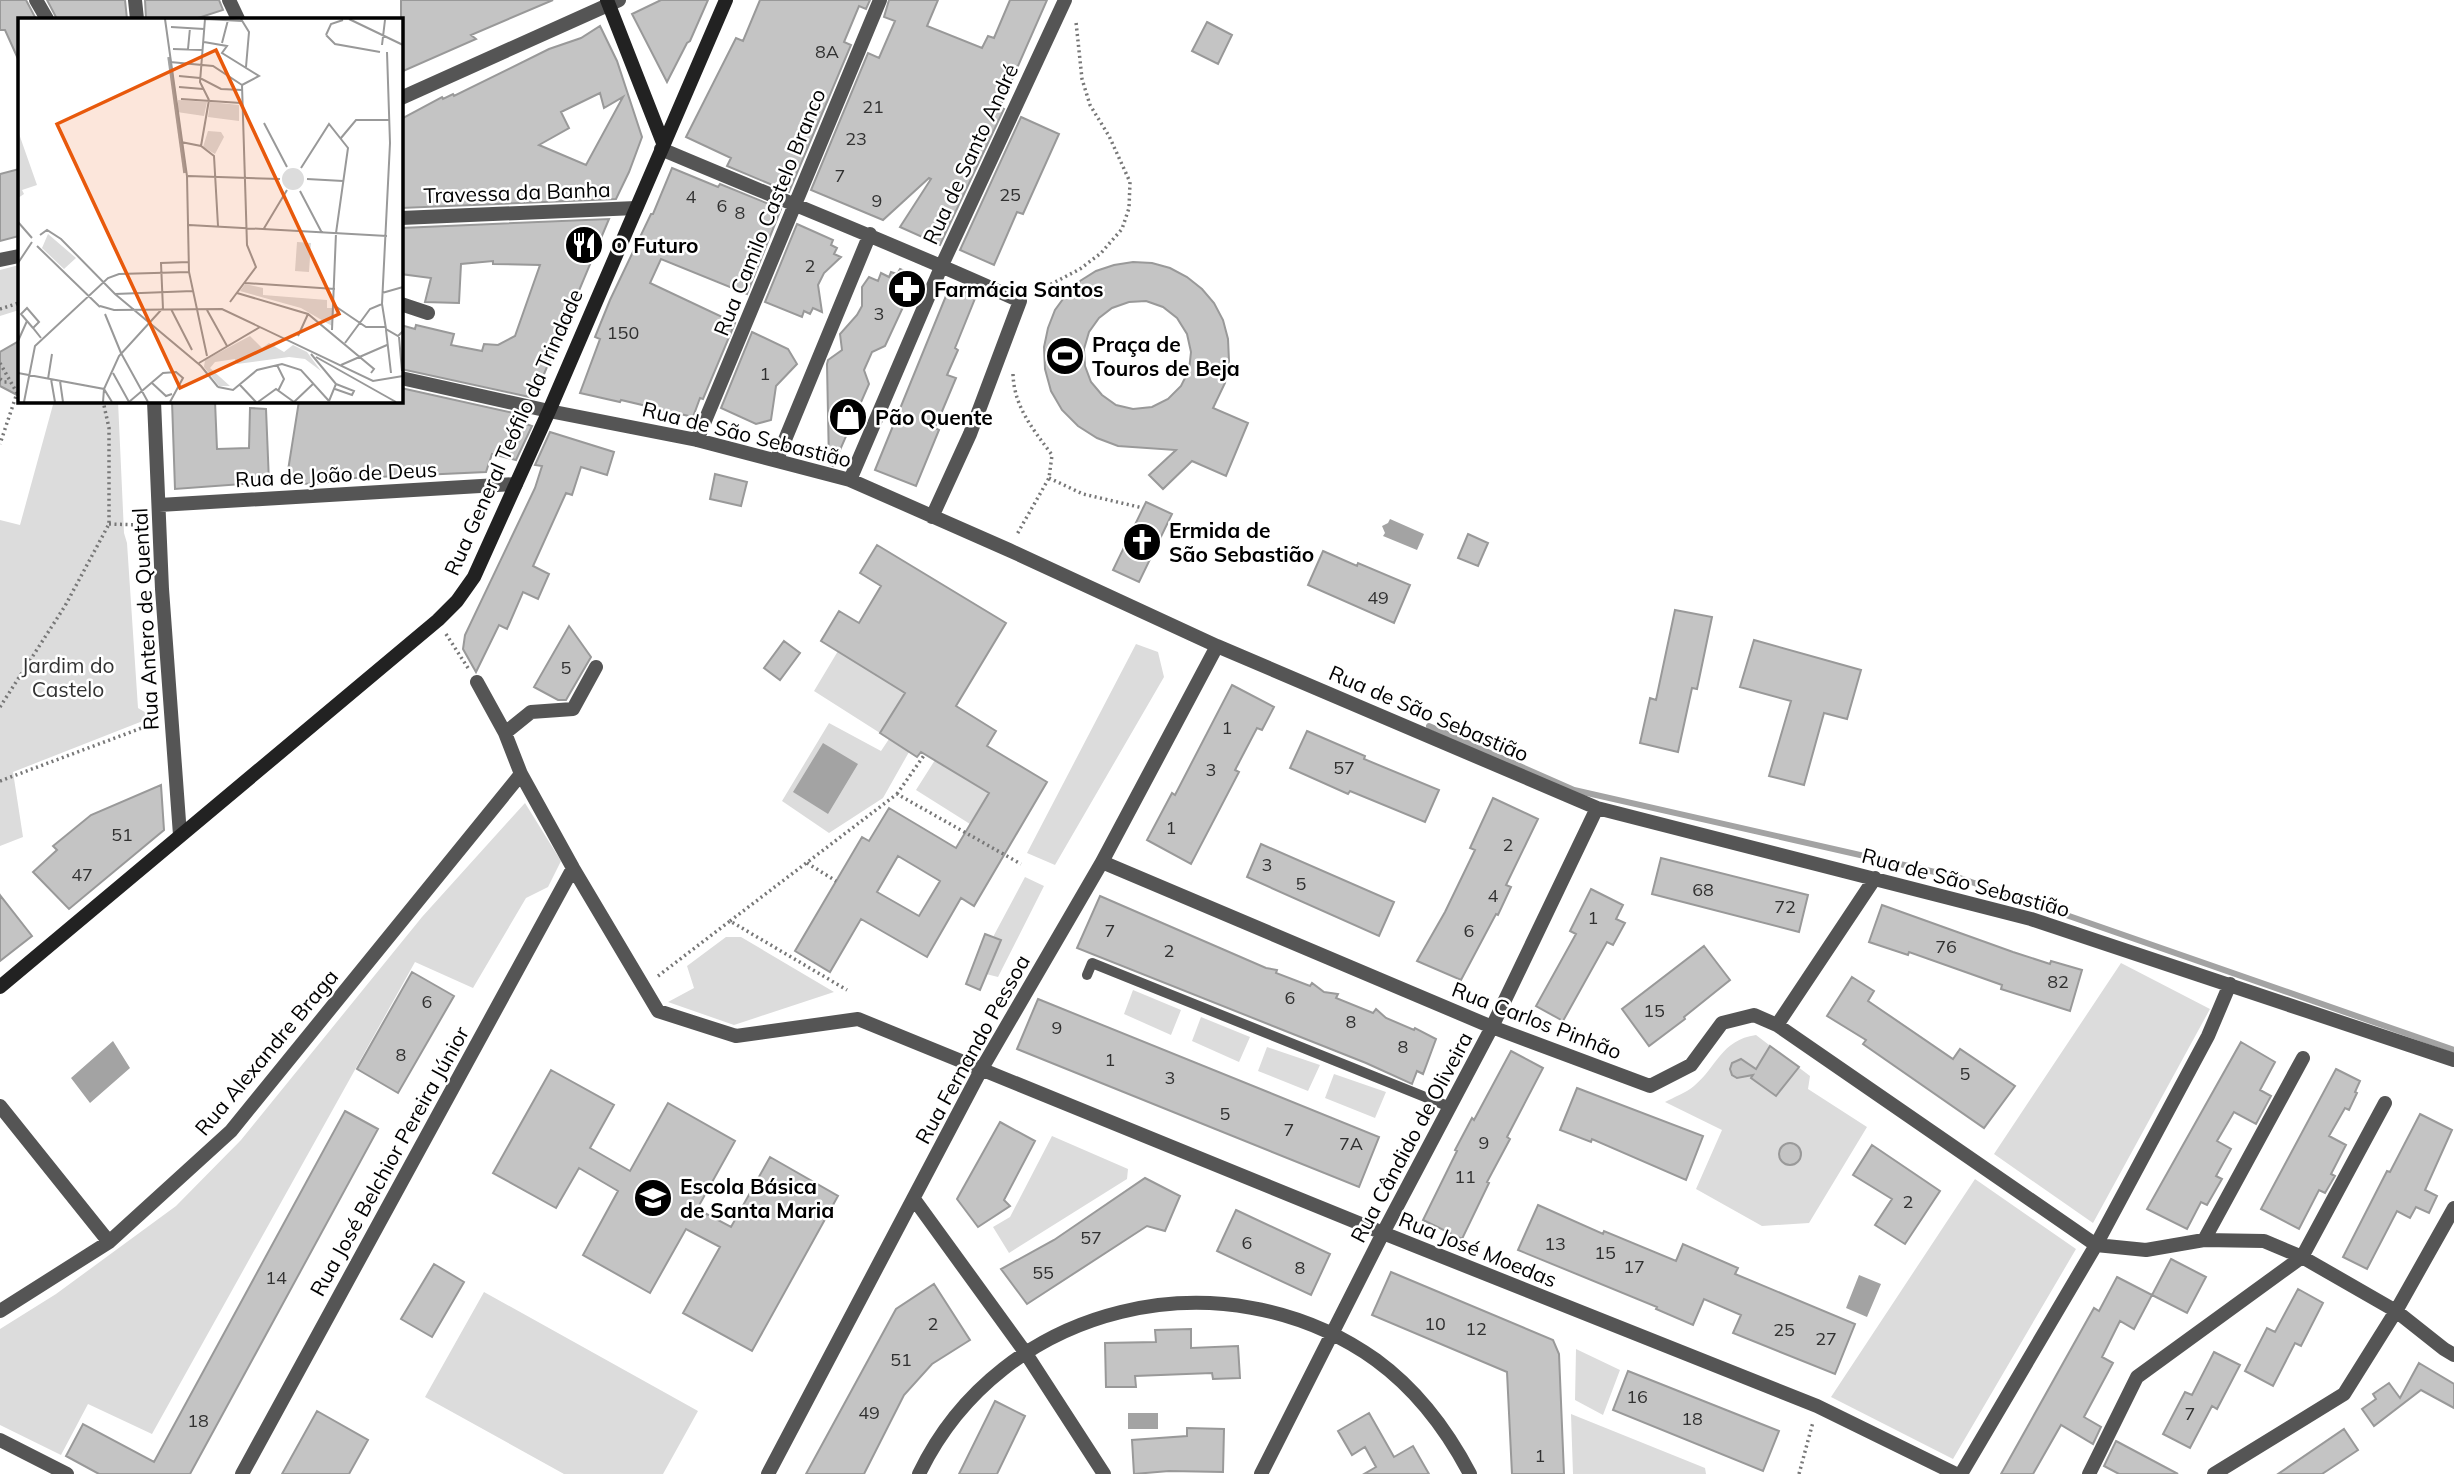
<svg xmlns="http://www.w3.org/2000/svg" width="2454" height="1474" viewBox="0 0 2454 1474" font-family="Mulish,sans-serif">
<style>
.green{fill:#dcdcdc}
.water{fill:#a3a3a3}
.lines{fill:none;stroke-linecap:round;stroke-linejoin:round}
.stream{stroke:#a3a3a3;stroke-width:6}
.building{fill:#c4c4c4;stroke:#999;stroke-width:2;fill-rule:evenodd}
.path{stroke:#777;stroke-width:3.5;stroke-dasharray:2 3.5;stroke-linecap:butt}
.lane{stroke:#555;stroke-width:10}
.street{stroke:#555;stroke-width:14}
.secondary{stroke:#222;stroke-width:14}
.labels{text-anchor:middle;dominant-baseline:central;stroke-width:5;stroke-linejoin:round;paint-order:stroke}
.number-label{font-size:18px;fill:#313131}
.street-label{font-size:21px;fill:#000;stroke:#fff}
.poi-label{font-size:21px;font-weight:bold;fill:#000;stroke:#fff;text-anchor:start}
.park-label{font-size:21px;fill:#333;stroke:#fff}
.inset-river{fill:none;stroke:#a3a3a3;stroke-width:3.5}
.inset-road{fill:none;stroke:#999;stroke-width:2}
.view{fill:#e8590c;fill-opacity:0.15;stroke:#e8590c;stroke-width:3.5}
.inset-edge{fill:none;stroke:#000;stroke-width:3.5}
</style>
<rect width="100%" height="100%" fill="#fff"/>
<!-- green -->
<path class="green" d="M19,265v45l-19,6v-46z
M54,401h64l6,132 3,10 11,165 15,9 -140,55 10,65 -23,9v-326l20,5z
M1136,644l22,8 6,25 -109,188 -28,-12z
M838,651l67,42 -25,40 -66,-42z
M829,723l52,28 8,-12 20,13 -26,46 -54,35 -47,-32z
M935,760l54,33 -19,31 -54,-34z
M525,803l36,58 -13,26 -22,11 -53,90 -58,-26 -263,472 -64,-30 -27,51 -61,-30v-96l56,-35 120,-88 65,-66 181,-223z
M1025,877l19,9 -46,91 -12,-3 15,-34 -8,-3z
M726,937h15l93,55 -100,33 -66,-23 26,-14 -7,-22z
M2121,963l89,46 -117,214 -99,-69z
M1133,990l48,20 -10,25 -47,-21z
M1201,1017l49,20 -11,25 -47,-21z
M1756,1035l54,41 -2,13 59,38 -58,96 -47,3 -66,-37 26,-59 -57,-28c9,-5 21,-9 29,-16 23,-19 27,-46 62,-51z
M1267,1047l53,18 -12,26 -50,-20z
M1334,1074l52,18 -11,26 -50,-20z
M1052,1136l76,33 -1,10 -118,74 -16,-26 17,-10z
M1975,1179l101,70 -123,210 -122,-62z
M484,1292l214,119 -35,63h-99l-139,-77z
M1576,1349l44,21 -17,45 -28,-15z
M1571,1414l134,54 1,6h-133z"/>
<!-- water -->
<path class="water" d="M1390,519l34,15 -7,16 -34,-14 2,-3 -3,-7 6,-3z
M823,743l35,21 -30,50 -35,-22z
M113,1041l17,27 -40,35 -19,-25z
M1859,1275l22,9 -14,33 -21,-9z
M1128,1413h30v16h-30z"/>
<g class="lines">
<!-- stream -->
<path class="stream" d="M1429,726l145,64 383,87 497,173"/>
</g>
<!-- building -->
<path class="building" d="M0,0h26l10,19h-17v42l-14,-31h-5z
M47,0h78l2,19h-70z
M145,0h74l4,10 -28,9h-49z
M401,0h152l-82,35 5,4 -75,33z
M661,0h47l-18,41 -3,2 -20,39 -35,-68z
M760,0h110l-4,9 -7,-3 -15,36 7,3 -62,147 -62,-26 4,-8 -45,-21 50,-99 7,3z
M889,0h49l-11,26 55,22 6,-12 6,2 16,-38h37l-47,107 4,2 -64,136 -40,-18 31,-48 -2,-1 -46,42 -72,-30 57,-137 11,5 16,-37 -11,-4z
M1207,22l25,13 -14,29 -26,-13z
M600,26l17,35 25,76 -13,35 -13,27 -215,9v-89l41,-22 1,2 10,-5 1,2 95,-47 32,-11zM600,93l4,15 19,-11 -37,68 -47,-20 30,-17 -8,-16z
M1021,117l38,17 -36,80 -6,-2 -23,53 -34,-15z
M672,168l46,19 2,-3 61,25 -34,85 -86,-35 -11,24 85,40 -32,76 -3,-1 -7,19 -72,-17 -1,2 -40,-9 20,-54 -5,-2 15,-37 41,-86h2z
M19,169v67l-19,5v-67z
M609,219l-75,179 -133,-29v-44l14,4 1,-4 38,9 -3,11 31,6 2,-7 14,1 17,-9 25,-71 -47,-1v-3l-32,3 -2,39 -34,-1 6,-24 -30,-4v-46z
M797,224l36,16 -2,5 6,3 -3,6 7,3 -17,16 -6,12 4,27 -9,-4 -3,6 -6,-3 -2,6 -37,-15z
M1133,262l19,1 18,5 17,9 15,12 12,14 9,17 5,19 1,22 -4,22 -12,25 35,15 -22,53 -34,-15 -29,28 -14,-14 27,-25 -58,-4 -21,-8 -19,-12 -16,-16 -11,-19 -6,-22 -1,-22 4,-19 7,-18 11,-15 14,-14 16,-10 18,-6zM1146,301l17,6 14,11 10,16 4,18 -2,18 -8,16 -13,13 -16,8 -19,2 -17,-4 -14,-10 -11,-13 -6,-16 -1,-17 5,-17 10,-14 13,-10 17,-6z
M900,269l17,8 -32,69 -13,6 -8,18 5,14 -36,82 -4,-2 -2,-100 1,-4 14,-10 -2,-16 17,-19 5,-9v-19l7,-10 9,4 3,-8 8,4 2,-5 6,2z
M950,286l26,10 -21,52 3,2 -11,25 9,3 -21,50 4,2 -23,56 -41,-16z
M752,332l36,17 9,15 -21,22 -5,34 -15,4 -35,-16z
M19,341v55l-19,-10v-34z
M401,388l126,28 -1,8 6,2 -16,34 -24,-6 -6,18 -131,6 -40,6 -29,-1 13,-82h102z
M172,401h43l2,48 32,-1 1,-40 16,1 3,73 -94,7z
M550,432l64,20 -7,23 -26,-8 -9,28 -6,-2 -33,73 16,8 -11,25 -15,-7 -16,37 -8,-4 -23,47 -13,-23 2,-14 70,-147 7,-22 -7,-1z
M715,474l32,8 -6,24 -31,-7z
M1146,502l26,12 -33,68 -26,-12z
M1468,534l20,9 -10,23 -20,-8z
M877,545l129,78 -50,83 40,25 -9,15 60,36 -73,124 -13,-8 -34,59 -66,-38 -31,53 -35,-21 67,-114 7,4 20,-33 67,40 33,-55 -68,-41 -4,5 -37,-24 25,-40 -84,-52 18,-30 20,12 22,-37 -21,-13zM898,856l42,25 -21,35 -42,-24z
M1323,551l34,15 1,-3 52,22 -16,38 -86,-38z
M1675,610l37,7 -15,72 -5,-1 -14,64 -38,-9 10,-45 6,2z
M569,626l22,31 -25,43h-8l-24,-13z
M1754,640l107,30 -14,49 -23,-6 -20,72 -35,-9 22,-75 -51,-14z
M784,641l16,12 -20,27 -16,-12z
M1232,685l42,22 -12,23 -5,-2 -22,42 4,2 -48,92 -44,-24 25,-47 3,2z
M1307,731l58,25 -1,3 75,31 -14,32 -75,-31 -2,3 -58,-26z
M161,785l3,45 -95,79 -36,-37 24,-22 -4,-4 38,-31z
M1493,798l45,21 -32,66 5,2 -13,28 -2,-1 -35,66 -44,-19 28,-49 30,-62 -5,-2z
M1261,844l133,58 -15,34 -132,-59z
M1661,858l147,37 -9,37 -147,-38z
M1591,889l32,16 -7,14 9,4 -12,22 -6,-3 -44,79 -27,-15 40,-72 -6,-3z
M0,895l32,41 -32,25z
M1100,896l166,72 11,2 -1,3 34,13 2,-3 12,9 14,2 -2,4 37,15 3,-4 10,9 28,12 1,-2 21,11 -13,35 -6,-3 -5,13 -46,-21 -289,-115z
M1882,905l131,47 37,12 1,-3 31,9 -12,41 -69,-22 1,-4 -93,-33 -1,3 -39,-13z
M985,934l16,6 -21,50 -14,-6z
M1704,946l26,34 -46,37 1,2 -36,27 -27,-37z
M412,972l42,24 -56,97 -41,-24z
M1852,977l22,14 -6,10 85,58 7,-10 55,37 -31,42 -121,-84 3,-4 -39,-24z
M1038,999l341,138 -20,50 -342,-138z
M2241,1042l34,20 -15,28 11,6 -15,28 -22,-12 -17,29 14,8 -15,27 6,3 -15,26 -6,-3 -14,27 -40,-20z
M1770,1046l29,21 -23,29 -25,-18 2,-3 -16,3 -5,-3 -2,-6 2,-6 9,-4 15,10z
M1511,1051l32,17 -36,69 3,2 -23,43 2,1 -27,56 -39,-19 34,-69 -2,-1 17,-32 2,2z
M2336,1069l24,12 -5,11 2,1 -8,17 -4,-2 -16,28 17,9 -15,29 4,2 -10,17 -6,-3 -20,39 -38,-20z
M551,1070l63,35 -24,43 40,23 38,-68 67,38 -38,68 34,18 39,-70 68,39 -86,155 -69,-38 37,-66 -34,-18 -36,64 -67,-38 35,-64 -39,-23 -23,40 -63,-35z
M1577,1088l126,48 -17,44 -94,-41 -1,3 -31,-12z
M345,1111l33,18 -188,345h-91l-33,-18 17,-32 71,38z
M2420,1114l32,16 -27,60 12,6 -8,17 -13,-6 -6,11 -13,-7 -30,58 -24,-12 44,-86 3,1z
M1000,1122l35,19 -31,59 6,6 -32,21 -21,-28z
M1779 1154a11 11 0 1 1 22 0a11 11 0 1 1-22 0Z
M1872,1145l68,46 -35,53 -30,-19 17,-26 -39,-24z
M1145,1178l35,18 -15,35 -18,-5 -120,78 -26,-35 53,-29z
M1538,1205l65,29 1,-3 72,30 7,-17 55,24 -3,6 120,50 -20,50 -102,-41 8,-18 -37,-16 -11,26 -37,-16 1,-2 -139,-57z
M1236,1210l94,44 -19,41 -94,-44z
M2171,1259l35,18 -19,36 -35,-18z
M434,1264l30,18 -32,55 -31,-18z
M1391,1272l162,68 6,14 5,120h-52l-5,-102 -135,-57z
M2117,1277l35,18 -18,34 -14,-8 -18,36 11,6 -29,54 17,10 -8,17 -32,-19 -28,49h-32l93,-166 5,3z
M934,1284l36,56 -38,24 -28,31 -40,79h-58l90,-165z
M2298,1289l25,14 -22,43 -6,-3 -22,43 -28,-15 22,-43 8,4z
M1191,1329v19l47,-2 2,32 -27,1 -1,-6 -77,3 1,11h-30l-1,-44 51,-1 -1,-12z
M2214,1352l26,13 -23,44 -5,-3 -22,42 -27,-14 22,-42 7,3z
M2419,1363l35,21v24l-33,-18 -47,36 -12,-17 14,-10 -3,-5 16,-11 11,15z
M1628,1371l151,60 -16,40 -150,-61z
M995,1401l30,15 -28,58h-38z
M317,1411l51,29 -19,34h-67z
M1369,1413l25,44 19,-11 16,28h-65l12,-7 -11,-20 -13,8 -14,-24z
M1187,1428l37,1 -1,43 -54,-1 -35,3 -2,-34 55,-4z
M2344,1429l14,21 -36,24h-44z
M2116,1441l62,33h-59l-15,-8z"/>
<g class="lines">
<!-- path -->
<path class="path" d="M1036,292l44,-23 21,-16 21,-24 7,-21 1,-26 -21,-46 -19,-31 -8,-26 -6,-57
M0,309l19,-6
M0,363l17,30 -17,51
M1013,374c1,33 20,55 39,81l-3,23 -33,58
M0,379l4,3h6
M1049,478l34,16 60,14
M109,524l33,1
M446,634l22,34
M0,707l65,-101 44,-82v-96l-6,-27
M0,781l155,-58
M897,794l28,-40
M807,863l29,18
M730,921l167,-127 124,70
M658,976l72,-55 117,69
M1799,1474l14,-52"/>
<!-- lane -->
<path class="lane" d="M1087,975l5,-12 358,144"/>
<!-- street -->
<path class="street" d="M36,0l11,19
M135,0l2,19
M229,0l9,19
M401,98l218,-98
M661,149c120,51 241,98 359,152l-50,133 -38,83
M401,218l235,-10
M0,260l19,-4
M401,304l27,9
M401,378l148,33 148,29 153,40 159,70 208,96 380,162 434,111 423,141
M154,401l8,188 18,246
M697,440l183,-440
M777,459l93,-225
M850,480l92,-215 123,-265
M159,505l357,-21
M477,682l28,51 16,41 52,94 85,143 78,25 122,-17 525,214 434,173 139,68
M505,733l26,-21 42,-3 23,-42
M1102,862l390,165 158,59 41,-21 31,-42 32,-8 23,10 319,220 50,5 58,-10 60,1 38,16 94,54 48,38 10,6
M1777,1025l98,-147
M0,1106l109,136
M914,1199l111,153 79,122
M2204,1240l99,-182
M0,1311l109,-69 122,-111 290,-357
M0,1440l67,34
M242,1474l331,-606
M768,1474l213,-404 121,-208 115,-216
M919,1474c82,-171 304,-223 457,-114 41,30 71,70 94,114
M1261,1474l122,-241 109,-206 105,-219
M1961,1474l135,-229 112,-209 22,-52
M2089,1474l48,-97 165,-120 83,-154
M2214,1474l130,-80 52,-83 58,-103"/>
<!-- secondary -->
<path class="secondary" d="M607,0l56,143
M0,987l438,-367 19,-19 17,-24 75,-166 177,-411"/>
</g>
<!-- icons -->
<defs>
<symbol id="restaurant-disc" viewBox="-11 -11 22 22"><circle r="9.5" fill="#000" stroke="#fff"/><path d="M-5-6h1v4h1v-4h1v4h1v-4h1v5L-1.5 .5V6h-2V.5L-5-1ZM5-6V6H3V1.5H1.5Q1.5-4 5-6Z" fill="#fff"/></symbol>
<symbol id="pharmacy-disc" viewBox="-11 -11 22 22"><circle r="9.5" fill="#000" stroke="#fff"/><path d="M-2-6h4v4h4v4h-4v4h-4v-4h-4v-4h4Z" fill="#fff"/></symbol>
<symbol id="stadium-disc" viewBox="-11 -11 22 22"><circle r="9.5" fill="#000" stroke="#fff"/><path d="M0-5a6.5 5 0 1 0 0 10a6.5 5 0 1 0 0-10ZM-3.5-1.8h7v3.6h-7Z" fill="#fff"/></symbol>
<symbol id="shop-disc" viewBox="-11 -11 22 22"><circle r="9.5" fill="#000" stroke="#fff"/><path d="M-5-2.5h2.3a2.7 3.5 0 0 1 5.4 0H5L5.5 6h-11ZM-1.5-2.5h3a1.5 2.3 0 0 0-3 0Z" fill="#fff"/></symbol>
<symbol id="church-disc" viewBox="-11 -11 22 22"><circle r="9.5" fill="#000" stroke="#fff"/><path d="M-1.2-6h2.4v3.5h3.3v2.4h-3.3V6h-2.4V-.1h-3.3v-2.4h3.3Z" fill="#fff"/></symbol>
<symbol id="school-disc" viewBox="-11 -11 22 22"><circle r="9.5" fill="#000" stroke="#fff"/><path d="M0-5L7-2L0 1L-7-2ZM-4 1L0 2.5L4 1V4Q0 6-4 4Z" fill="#fff"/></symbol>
</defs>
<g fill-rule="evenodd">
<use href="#restaurant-disc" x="562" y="223" width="44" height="44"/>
<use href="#pharmacy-disc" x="885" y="267" width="44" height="44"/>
<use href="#stadium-disc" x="1043" y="334" width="44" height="44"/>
<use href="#shop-disc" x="826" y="395" width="44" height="44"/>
<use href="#church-disc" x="1120" y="520" width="44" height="44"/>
<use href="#school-disc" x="631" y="1176" width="44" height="44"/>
</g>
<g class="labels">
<!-- number labels -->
<g class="number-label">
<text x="827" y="51">8A</text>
<text x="873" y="106">21</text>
<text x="856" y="138">23</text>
<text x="840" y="175">7</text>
<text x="1010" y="194">25</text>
<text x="691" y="196">4</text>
<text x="877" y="200">9</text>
<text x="722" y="205">6</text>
<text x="740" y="212">8</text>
<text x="810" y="265">2</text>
<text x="879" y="313">3</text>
<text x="623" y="332">150</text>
<text x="765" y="373">1</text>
<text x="1378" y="597">49</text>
<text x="566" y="667">5</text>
<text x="1227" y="727">1</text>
<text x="1344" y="767">57</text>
<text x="1211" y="769">3</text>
<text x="1171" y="827">1</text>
<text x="122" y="834">51</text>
<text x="1508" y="844">2</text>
<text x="1267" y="864">3</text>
<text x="82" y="874">47</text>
<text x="1301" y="883">5</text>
<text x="1703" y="889">68</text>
<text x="1493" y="895">4</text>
<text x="1785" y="906">72</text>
<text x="1593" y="917">1</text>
<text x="1110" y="930">7</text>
<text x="1469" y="930">6</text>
<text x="1946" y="946">76</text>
<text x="1169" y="950">2</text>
<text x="2058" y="981">82</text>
<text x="1290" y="997">6</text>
<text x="427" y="1001">6</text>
<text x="1654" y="1010">15</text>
<text x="1351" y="1021">8</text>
<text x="1057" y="1027">9</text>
<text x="1403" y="1046">8</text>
<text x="401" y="1054">8</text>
<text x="1110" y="1059">1</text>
<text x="1965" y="1073">5</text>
<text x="1170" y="1077">3</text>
<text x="1225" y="1113">5</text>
<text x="1289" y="1129">7</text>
<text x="1484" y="1142">9</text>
<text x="1351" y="1143">7A</text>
<text x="1465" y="1176">11</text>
<text x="1908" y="1201">2</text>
<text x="1091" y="1237">57</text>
<text x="1247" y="1242">6</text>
<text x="1555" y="1243">13</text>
<text x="1605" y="1252">15</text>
<text x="1634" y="1266">17</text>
<text x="1300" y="1267">8</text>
<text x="1043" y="1272">55</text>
<text x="276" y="1277">14</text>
<text x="933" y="1323">2</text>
<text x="1435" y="1323">10</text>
<text x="1476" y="1328">12</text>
<text x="1784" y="1329">25</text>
<text x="1826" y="1338">27</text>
<text x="901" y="1359">51</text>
<text x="1637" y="1396">16</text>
<text x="869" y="1412">49</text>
<text x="2190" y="1413">7</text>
<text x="1692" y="1418">18</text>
<text x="198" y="1420">18</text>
<text x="1540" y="1455">1</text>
</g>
<!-- street labels -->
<g class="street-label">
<text transform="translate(970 154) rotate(-65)">Rua de Santo André</text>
<text transform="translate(517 192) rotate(-2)">Travessa da Banha</text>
<text transform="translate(769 212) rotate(-68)">Rua Camilo Castelo Branco</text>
<text transform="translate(513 432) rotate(-66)">Rua General Teófilo da Trindade</text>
<text transform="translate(747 434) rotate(14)">Rua de São Sebastião</text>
<text transform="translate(336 474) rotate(-3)">Rua de João de Deus</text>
<text transform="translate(145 619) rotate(-93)">Rua Antero de Quental</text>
<text transform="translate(1429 713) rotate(23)">Rua de São Sebastião</text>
<text transform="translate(1966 882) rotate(15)">Rua de São Sebastião</text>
<text transform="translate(1537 1020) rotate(21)">Rua Carlos Pinhão</text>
<text transform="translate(972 1049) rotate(-61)">Rua Fernando Pessoa</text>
<text transform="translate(266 1052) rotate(-50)">Rua Alexandre Braga</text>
<text transform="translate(1411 1137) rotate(-62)">Rua Cândido de Oliveira</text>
<text transform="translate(389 1161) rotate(-61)">Rua José Belchior Pereira Júnior</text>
<text transform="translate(1478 1249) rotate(22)">Rua José Moedas</text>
</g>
<!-- poi labels -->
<g class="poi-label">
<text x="611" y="245">O Futuro</text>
<text x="934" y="289">Farmácia Santos</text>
<text x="1092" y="344">Praça de<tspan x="1092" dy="24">Touros de Beja</tspan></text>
<text x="875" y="417">Pão Quente</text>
<text x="1169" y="530">Ermida de<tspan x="1169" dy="24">São Sebastião</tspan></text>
<text x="680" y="1186">Escola Básica<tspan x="680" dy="24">de Santa Maria</tspan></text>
</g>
<!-- park labels -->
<g class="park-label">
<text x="68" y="665">Jardim do<tspan x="68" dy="24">Castelo</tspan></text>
</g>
</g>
<!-- overview -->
<g transform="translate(18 18)">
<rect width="385" height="385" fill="#fff"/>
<path d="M160,82l29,2 -3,14 -27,-4zM192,84l29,3v16l-31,-4zM0,113l19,54 -15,5 2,4 -6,4zM190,113l13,1 3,5 -9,17 -12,-7zM264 161a11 11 0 1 1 22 0a11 11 0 1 1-22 0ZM30,216l28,24 -12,11 -22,-21zM279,224l14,1 -2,29 -14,-1zM227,266l18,4v7l64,5v8h7l-2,18 -31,-18 -61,-17zM232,318l12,12 7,-5 15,9 9,-7 14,7 14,19 -16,-12 -16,-2 -52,7 -2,-5 -20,3 -5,6 20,18h-11l-15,-19 1,-7z" fill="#dcdcdc"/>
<path class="inset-river" d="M151,39l16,116"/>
<path class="inset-road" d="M147,1l22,157 2,96 18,84M187,1l-5,63 9,18M187,1l37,2M223,1l8,13 -3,35M331,1l54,26M153,9l33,2M308,17l9,9 45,8M308,17l5,-11 12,-4M186,24l23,4 -5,7 37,23 -17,9M204,25l6,-23M364,27l3,-25M155,31l30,1M170,31l2,-21M369,34l3,91 -8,161 4,25 12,7 5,-5M152,44l43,4 29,19M161,58l21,2 21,11 21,1M161,69l24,2M163,81l60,4M246,105l23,44M323,120l15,-18h33M163,124l20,4 13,10 4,70M183,128l8,-46M283,150l28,-44 19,24 -12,85 -4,97M170,158l92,3M289,161l36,2M282,173l22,42M0,204l14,16M171,207l198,11M245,212l24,-40M22,217l7,-5 14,9 54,55 86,72 17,21M19,228l63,61M0,245l14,-21M227,265l90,6M219,275l71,21 66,55 -3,4M364,275l21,-6M97,276l78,-3M212,284l26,-35 -9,-22 -5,-160M82,288l14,4 108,-1 151,72 30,-5M317,288l31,21h19M145,291l-2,-46 28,-1M153,291l21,41M189,292l20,36M87,296l16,39M15,310l6,-6 -12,-14 -6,6 12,14 8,10M368,312l5,43M280,318l10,-22M381,319l3,34M0,323l9,-20M327,325l25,-34 12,-5M103,335l27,49M293,336l25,30 -7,17M298,339l80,45M181,345l61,-36M259,347l7,14 -6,12M323,347l46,-20M0,355l86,16 8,13M95,355l16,29 34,-29 13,-1 7,6 -13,24M30,361l4,-25M33,361l4,23M42,363l3,21M134,365l14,13 6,-2M222,367l16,17M200,369l15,3 24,-20 25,-6 19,6 28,31M317,371l17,6 2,-4 -18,-7M6,384l11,-56 73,-68 11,-4 70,-2M85,384l1,-13 15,-33 43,-47M240,384l18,-13 18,13M276,384l20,-19"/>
<path class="view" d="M198,32l123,264 -159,74 -123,-264z"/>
<rect width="385" height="385" class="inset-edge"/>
</g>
</svg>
